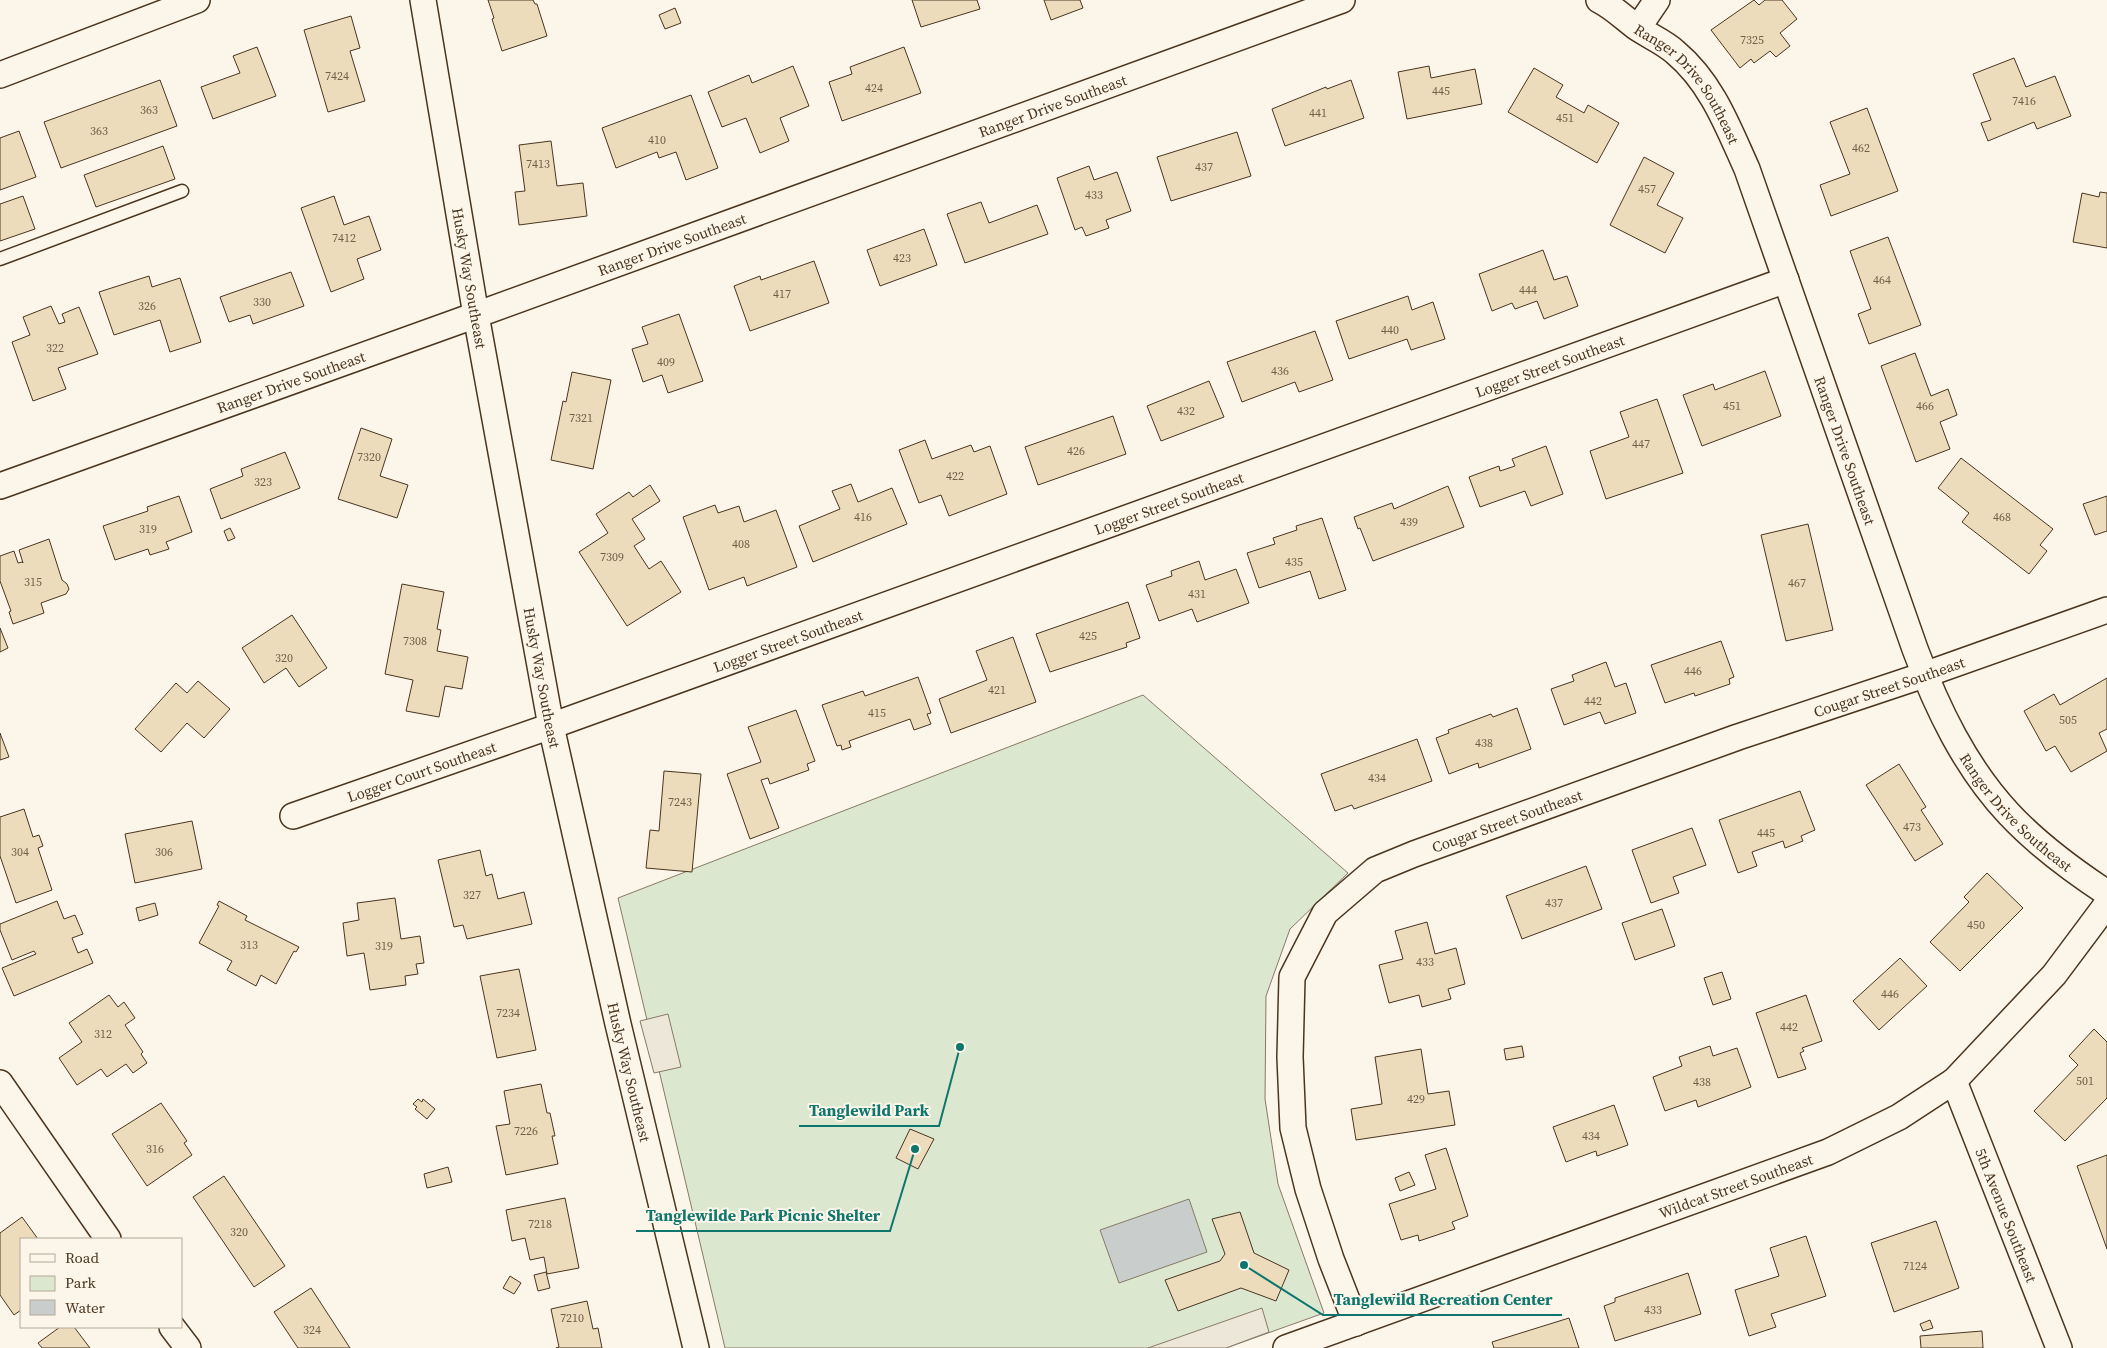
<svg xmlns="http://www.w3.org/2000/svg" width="2107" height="1348" viewBox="0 0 2107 1348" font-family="'Source Serif 4',serif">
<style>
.green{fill:#dce7d0;stroke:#887966}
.parking{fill:#ede7d9;stroke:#887966}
.water{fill:#c9cecd;stroke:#887966}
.building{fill:#ecdcbc;stroke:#4a3520}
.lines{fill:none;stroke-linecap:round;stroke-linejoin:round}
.lane-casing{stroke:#4a3520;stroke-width:15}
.street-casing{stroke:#4a3520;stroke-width:28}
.lane{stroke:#fbf6e9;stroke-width:12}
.street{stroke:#fbf6e9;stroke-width:25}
.labels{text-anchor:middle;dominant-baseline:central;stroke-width:4;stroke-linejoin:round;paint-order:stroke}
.number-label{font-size:12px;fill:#725f47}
.street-label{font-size:15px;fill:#4a3520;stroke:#fbf6e9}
.leader{fill:none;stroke:#0f766e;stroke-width:2}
.callout-dot{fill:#0f766e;stroke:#fbf6e9;stroke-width:2}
.callout-label{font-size:16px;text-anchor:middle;font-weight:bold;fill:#0f766e;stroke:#fbf6e9;stroke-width:4;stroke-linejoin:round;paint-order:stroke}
</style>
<rect width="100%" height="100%" fill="#fbf6e9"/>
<!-- green -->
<path class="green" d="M1143,695l205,178 -58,56 -24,67 -1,103 13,85 46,129 -98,35h-501l-107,-450z"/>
<!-- parking -->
<path class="parking" d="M668,1014l13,53 -27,6 -14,-52z
M1262,1308l7,24 -43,16h-78z"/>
<!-- water -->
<path class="water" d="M1189,1199l18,53 -88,31 -19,-53z"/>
<!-- building -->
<path class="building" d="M488,0h45l2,4h2l10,32 -45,15 -10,-32 2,-1z
M912,0h65l3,9 -59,18z
M1044,0h36l3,8 -32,12z
M1754,0l5,5 6,-5h17l15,19 -17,14 10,13 -14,11 -6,-6 -16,12 -3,-4 -11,9 -29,-38z
M675,8l6,15 -16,6 -6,-14z
M351,16l9,32 -10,3 15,50 -37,11 -24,-82z
M257,47l19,49 -63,23 -12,-32 39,-14 -7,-17z
M904,47l17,46 -79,28 -13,-39 23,-8 -2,-7z
M2014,58l12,29 29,-11 16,40 -34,13 -3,-7 -46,19 -7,-18 10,-3 -18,-46z
M793,66l16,40 -29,12 9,23 -29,12 -14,-35 -24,9 -14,-35 41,-17 3,8z
M1429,66l2,12 44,-9 7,35 -75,15 -9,-47z
M1534,68l29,17 -7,12 28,16 4,-8 31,18 -22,40 -89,-51z
M160,80l17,46 -116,42 -17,-46z
M1351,80l13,38 -79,28 -13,-37 54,-22 1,2z
M691,95l27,73 -32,12 -10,-28 -17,6 -2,-6 -41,16 -14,-40z
M1867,108l31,83 -67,25 -11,-31 30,-11 -20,-52z
M19,131l17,46 -36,13v-52z
M1237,132l14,44 -80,25 -14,-44z
M551,141l6,45 26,-3 4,33 -68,9 -4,-33 10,-1 -6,-46z
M163,146l12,33 -79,28 -12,-32z
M1644,157l30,16 -17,32 26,13 -18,35 -55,-28z
M1089,166l5,14 23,-8 14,39 -25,9 3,8 -23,8 -4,-9 -7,3 -18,-52z
M2100,192l7,1v55l-34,-6 9,-49 17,4z
M23,196l12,33 -35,12v-37z
M334,196l10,29 25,-9 12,34 -24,9 7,20 -33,13 -30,-84z
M981,202l8,21 48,-18 11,29 -83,29 -18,-49z
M924,229l13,36 -57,21 -13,-36z
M1888,237l33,88 -52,19 -11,-30 13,-5 -21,-58z
M1543,250l11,30 13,-4 11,30 -34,13 -7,-18 -22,8 -3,-6 -20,8 -13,-37z
M814,261l15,42 -79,28 -16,-45 26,-10 1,4z
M291,272l13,34 -51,18 -3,-9 -21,7 -9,-25z
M149,276l3,11 28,-9 21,64 -31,10 -10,-32 -46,15 -15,-43z
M1408,296l4,14 21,-8 12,37 -34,11 -4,-11 -58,20 -13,-38z
M51,306l8,18 6,-2 -3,-8 17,-7 19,47 -40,14 8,21 -33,12 -21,-59 18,-7 -7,-18z
M679,314l24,67 -35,12 -6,-18 -19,7 -11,-33 16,-5 -6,-17z
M1315,331l18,49 -34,12 -4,-10 -53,20 -15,-40z
M1915,353l16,43 17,-7 9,26 -17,7 10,27 -34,13 -35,-96z
M1765,371l16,45 -79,30 -19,-51 30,-11 2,6z
M572,372l39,8 -18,89 -42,-9 12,-59 3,1z
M1209,381l15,36 -63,24 -14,-35z
M1657,399l26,74 -77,26 -16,-48 39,-14 -9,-25z
M1113,416l13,38 -88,31 -13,-38z
M361,428l31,11 -12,37 28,9 -11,33 -59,-19z
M925,440l7,19 39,-14 3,7 16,-6 17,48 -58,22 -8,-21 -22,8 -20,-53z
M1546,446l17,48 -32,12 -6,-15 -45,16 -11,-30 30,-11 1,5 15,-5 -3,-7z
M285,452l15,36 -79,31 -11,-30 33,-13 -2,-7z
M1961,458l92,71 -13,16 7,6 -18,23 -67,-52 7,-9 -31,-25z
M851,484l7,18 34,-14 15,36 -94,38 -14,-36 41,-17 -8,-18z
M650,485l10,16 -28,18 13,20 -11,7 15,23 12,-8 20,31 -54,34 -48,-74 29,-19 -12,-19 33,-22 4,5z
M1448,486l16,41 -91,34 -13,-33 -2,1 -4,-12 38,-14 2,6z
M179,496l13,36 -26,10 3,7 -19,6 -2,-6 -33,11 -12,-34 45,-15 -1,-4z
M2107,496v35l-12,4 -12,-31z
M715,505l3,8 21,-7 5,16 32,-12 21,57 -50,19 -3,-9 -35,13 -26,-73z
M1322,518l24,72 -27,9 -9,-28 -51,17 -12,-35 28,-9 -2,-6 24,-8 -1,-4z
M1808,524l25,106 -47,11 -25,-106z
M230,528l5,10 -7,3 -4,-10z
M49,539l13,41 5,4 2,5 -3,5 -25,9 3,10 -31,11 -4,-12 2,-1 -11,-30v-25l14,-5 4,12 4,-1 1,1 -4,-13z
M1199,561l6,19 31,-11 13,34 -52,19 -5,-13 -33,12 -13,-36 26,-9 -1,-5z
M402,584l42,8 -7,37 4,1 -4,21 31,6 -6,32 -17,-3 -6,31 -33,-6 7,-31 -28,-6z
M1128,602l12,36 -14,5 1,4 -77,25 -14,-38z
M292,615l35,53 -28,19 -13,-19 -22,15 -22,-35z
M0,628l8,20 -8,4z
M1013,637l23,65 -85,31 -12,-34 48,-19 -11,-29z
M1721,641l13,36 -5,2 1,5 -35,12 -1,-3 -29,10 -14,-38z
M1606,662l9,25 11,-4 10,30 -31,11 -5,-12 -36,13 -13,-36 23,-8 -2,-6z
M918,677l13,36 -4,1 4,10 -17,6 -4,-11 -61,22 2,6 -9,3 -1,-5 -4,1 -15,-41 41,-14 2,5z
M2107,678v51l-8,4 8,18 -36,21 -16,-26 -9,5 -22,-40 30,-17 6,11z
M198,681l32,28 -26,29 -17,-15 -26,29 -26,-23 41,-46 11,10z
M1517,708l14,41 -52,19 -1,-5 -29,11 -13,-36 13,-5 -1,-3 43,-16 2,3z
M796,710l19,51 -8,3 2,6 -39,14 -2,-6 -7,2 18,48 -29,11 -23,-65 34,-12 -13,-35z
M0,733l9,24 -9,3z
M1417,739l15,42 -78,28 -2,-4 -17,6 -14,-37z
M1899,764l27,43 -5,3 22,34 -28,17 -49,-76z
M664,771l37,3 -9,98 -46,-4 4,-38 9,1z
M1800,791l15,39 -14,6 2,5 -18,7 -2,-7 -31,11 5,14 -19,7 -19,-53z
M24,809l9,28 6,-2 4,11 -5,2 14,42 -36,13 -16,-47v-39z
M192,821l10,48 -67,14 -10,-49z
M1692,828l14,37 -33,12 6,16 -28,10 -19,-53z
M480,850l6,26 6,-2 6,25 26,-7 8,32 -65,15 -4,-14 -9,2 -16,-67z
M1586,866l16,43 -80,30 -16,-43z
M1987,873l36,35 -63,63 -30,-29 39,-40 -5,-5z
M395,898l6,41 19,-3 4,27 -8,1 2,10 -13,2 1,9 -36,5 -6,-37 -17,3 -4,-33 16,-3 -2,-17z
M57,901l7,18 11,-4 8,19 -11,4 6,15 9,-4 6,14 -79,33 -12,-28 34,-14 -2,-3 -22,9 -12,-30v-6z
M219,901l28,15 -2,4 54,27 -3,5 -2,-1 -18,33 -15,-9 -5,11 -29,-16 5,-9 -33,-18 20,-37 -2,-1z
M155,903l3,12 -19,6 -3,-13z
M1662,909l13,37 -40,14 -13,-37z
M1427,922l8,32 21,-6 9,36 -17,5 3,10 -29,8 -3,-12 -30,8 -10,-38 24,-6 -8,-28z
M1900,958l27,28 -48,44 -26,-29z
M519,969l17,81 -39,8 -17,-82z
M1722,972l9,27 -18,6 -9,-27z
M109,995l9,12 6,-5 11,16 -10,7 18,27 -2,2 6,9 -14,10 -7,-9 -19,13 -6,-8 -24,16 -18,-27 23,-16 -13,-19z
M1806,995l16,46 -20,7 2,3 -4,2 6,16 -28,9 -22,-65z
M2094,1029l13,13v56l-42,43 -31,-30 44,-46 -9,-9z
M1522,1046l2,11 -18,3 -2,-11z
M1710,1046l3,10 24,-8 14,39 -53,20 -2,-7 -31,11 -12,-34 29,-11 -3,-9z
M1421,1049l7,45 21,-3 6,34 -99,15 -5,-31 31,-5 -7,-47z
M541,1084l6,29h3l5,23h-3l6,28 -52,11 -10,-49 14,-2 -6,-33z
M418,1099l4,3 1,-3 12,10 -8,10 -12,-10 2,-2 -4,-3z
M161,1103l26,38 -3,2 8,12 -45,31 -35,-52z
M1614,1105l14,40 -31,11 -1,-5 -30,11 -13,-35z
M910,1129l24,10 -16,30 -22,-11z
M1446,1148l22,68 -16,6 3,7 -36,12 -1,-6 -17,5 -12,-36 47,-15 -11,-34z
M2107,1155v94l-30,-83z
M448,1167l4,15 -25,6 -3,-14z
M1409,1172l6,13 -15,6 -5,-13z
M224,1176l61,90 -31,21 -61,-90z
M565,1198l14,70 -32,6 -3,-17 -14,3 -5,-22 -13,3 -6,-31z
M1240,1212l14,41 35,17 -13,31 -35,-13 -63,23 -13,-31 55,-19 5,-7 -13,-35z
M22,1217l16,22h-17v71l-7,5 -14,-20v-62z
M1936,1221l23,67 -65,24 -23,-69z
M1806,1236l20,60 -55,18 5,13 -27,9 -14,-46 44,-14 -9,-28z
M546,1272l4,16 -12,3 -4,-16z
M1688,1273l13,41 -86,27 -11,-35 11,-4v-4z
M510,1276l11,7 -7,11 -11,-6z
M311,1288l39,60h-52l-24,-36z
M587,1301l6,28 5,-1 4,20h-46l3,-1 -8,-38z
M1569,1318l10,30h-85l-2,-6z
M1930,1320l3,8 -10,3 -3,-7z
M60,1327h14l16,21h-48l-4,-5z
M1982,1331l1,17h-62l-1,-12z"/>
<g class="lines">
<defs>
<path id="lane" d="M0,259l182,-68"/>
<g id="street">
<path id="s1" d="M423,0l53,315 75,411 67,298 78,324"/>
<path id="s2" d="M1599,0c14,7 25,18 37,27 13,9 28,15 39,25 37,31 53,75 72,117l168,480c22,59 50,118 94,165 29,31 63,56 98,79"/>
<path d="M1638,28l19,-28"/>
<path d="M0,75l197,-75"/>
<path id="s3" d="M0,486l476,-171 866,-315"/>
<path id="s4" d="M293,816l258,-90 1235,-446"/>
<path id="s5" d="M1954,1081l105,267"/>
<path d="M0,1083l108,156"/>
<path id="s6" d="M1356,1323l-25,-64 -23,-70 -15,-61 -3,-71 2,-80 33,-64 50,-43 39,-16 324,-117 186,-62 183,-65"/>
<path d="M172,1327l16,21"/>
<path id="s7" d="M1286,1348l542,-196 71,-35 55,-36 100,-106 53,-71"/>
</g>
</defs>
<!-- lane casing -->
<use href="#lane" class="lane-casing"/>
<!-- street casing -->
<use href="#street" class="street-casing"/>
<!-- lane -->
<use href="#lane" class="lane"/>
<!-- street -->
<use href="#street" class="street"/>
</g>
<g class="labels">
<!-- number labels -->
<g class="number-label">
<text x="1752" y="40">7325</text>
<text x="337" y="76">7424</text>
<text x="874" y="88">424</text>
<text x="1441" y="91">445</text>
<text x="2024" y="101">7416</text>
<text x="149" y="110">363</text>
<text x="1318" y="113">441</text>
<text x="1565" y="118">451</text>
<text x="99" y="131">363</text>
<text x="657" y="140">410</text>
<text x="1861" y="148">462</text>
<text x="538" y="164">7413</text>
<text x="1204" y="167">437</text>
<text x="1647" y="189">457</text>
<text x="1094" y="195">433</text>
<text x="344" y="238">7412</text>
<text x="902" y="258">423</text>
<text x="1882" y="280">464</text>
<text x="1528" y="290">444</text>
<text x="782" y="294">417</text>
<text x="262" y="302">330</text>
<text x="147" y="306">326</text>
<text x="1390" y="330">440</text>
<text x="55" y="348">322</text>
<text x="666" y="362">409</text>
<text x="1280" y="371">436</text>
<text x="1732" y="406">451</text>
<text x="1925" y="406">466</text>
<text x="1186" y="411">432</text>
<text x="581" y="418">7321</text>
<text x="1641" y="444">447</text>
<text x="1076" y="451">426</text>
<text x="369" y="457">7320</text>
<text x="955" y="476">422</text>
<text x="263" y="482">323</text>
<text x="863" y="517">416</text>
<text x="2002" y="517">468</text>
<text x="1409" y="522">439</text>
<text x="148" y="529">319</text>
<text x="741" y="544">408</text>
<text x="612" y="557">7309</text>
<text x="1294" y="562">435</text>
<text x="33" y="582">315</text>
<text x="1797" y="583">467</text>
<text x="1197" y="594">431</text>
<text x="1088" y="636">425</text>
<text x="415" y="641">7308</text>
<text x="284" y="658">320</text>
<text x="1693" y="671">446</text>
<text x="997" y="690">421</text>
<text x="1593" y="701">442</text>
<text x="877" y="713">415</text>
<text x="2068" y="720">505</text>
<text x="1484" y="743">438</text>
<text x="1377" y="778">434</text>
<text x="680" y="802">7243</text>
<text x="1912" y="827">473</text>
<text x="1766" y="833">445</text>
<text x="20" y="852">304</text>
<text x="164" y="852">306</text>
<text x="472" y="895">327</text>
<text x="1554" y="903">437</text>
<text x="1976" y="925">450</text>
<text x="249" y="945">313</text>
<text x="384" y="946">319</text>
<text x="1425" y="962">433</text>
<text x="1890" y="994">446</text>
<text x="508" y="1013">7234</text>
<text x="1789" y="1027">442</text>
<text x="103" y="1034">312</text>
<text x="2085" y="1081">501</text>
<text x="1702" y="1082">438</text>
<text x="1416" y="1099">429</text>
<text x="526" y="1131">7226</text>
<text x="1591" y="1136">434</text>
<text x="155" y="1149">316</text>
<text x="540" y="1224">7218</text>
<text x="239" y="1232">320</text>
<text x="1915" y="1266">7124</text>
<text x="1653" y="1310">433</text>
<text x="572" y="1318">7210</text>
<text x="312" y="1330">324</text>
</g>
<!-- street labels -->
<g class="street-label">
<text stroke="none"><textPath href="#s2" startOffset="124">Ranger Drive Southeast</textPath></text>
<text stroke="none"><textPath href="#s3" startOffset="1119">Ranger Drive Southeast</textPath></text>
<text stroke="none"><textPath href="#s3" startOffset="714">Ranger Drive Southeast</textPath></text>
<text stroke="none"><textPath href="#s1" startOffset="282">Husky Way Southeast</textPath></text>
<text stroke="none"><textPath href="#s4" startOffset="1335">Logger Street Southeast</textPath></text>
<text stroke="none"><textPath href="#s3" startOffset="309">Ranger Drive Southeast</textPath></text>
<text stroke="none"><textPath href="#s2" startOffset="529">Ranger Drive Southeast</textPath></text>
<text stroke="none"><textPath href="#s4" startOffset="930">Logger Street Southeast</textPath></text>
<text stroke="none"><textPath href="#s4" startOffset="525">Logger Street Southeast</textPath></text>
<text stroke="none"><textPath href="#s1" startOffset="688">Husky Way Southeast</textPath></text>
<text stroke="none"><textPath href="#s6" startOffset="1040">Cougar Street Southeast</textPath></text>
<text stroke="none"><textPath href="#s4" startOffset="136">Logger Court Southeast</textPath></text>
<text stroke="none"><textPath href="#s2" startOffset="934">Ranger Drive Southeast</textPath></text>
<text stroke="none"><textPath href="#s6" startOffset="635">Cougar Street Southeast</textPath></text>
<text stroke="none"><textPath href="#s1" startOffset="1092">Husky Way Southeast</textPath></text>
<text stroke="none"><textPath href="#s7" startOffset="478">Wildcat Street Southeast</textPath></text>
<text stroke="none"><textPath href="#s5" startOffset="144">5th Avenue Southeast</textPath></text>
</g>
</g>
<!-- callouts -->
<path class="leader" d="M960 1047L939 1126H799M915 1149L890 1231H636M1244 1265L1323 1315H1562"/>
<g class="callout-dot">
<circle cx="960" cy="1047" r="5"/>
<circle cx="915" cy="1149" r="5"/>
<circle cx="1244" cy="1265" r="5"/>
</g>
<g class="callout-label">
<text x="869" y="1116">Tanglewild Park</text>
<text x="763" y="1221">Tanglewilde Park Picnic Shelter</text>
<text x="1443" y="1305">Tanglewild Recreation Center</text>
</g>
<!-- legend -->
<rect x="20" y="1238" width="162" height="90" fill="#fbf6e9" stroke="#b4a999"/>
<rect x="30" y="1254" width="25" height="8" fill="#fbf6e9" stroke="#b4a999"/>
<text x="65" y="1263" font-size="15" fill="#4a3520">Road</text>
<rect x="30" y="1276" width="25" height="15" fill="#dce7d0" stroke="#b4a999"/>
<text x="65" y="1288" font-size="15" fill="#4a3520">Park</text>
<rect x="30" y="1300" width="25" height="15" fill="#c9cecd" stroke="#b4a999"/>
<text x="65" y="1313" font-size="15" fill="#4a3520">Water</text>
</svg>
